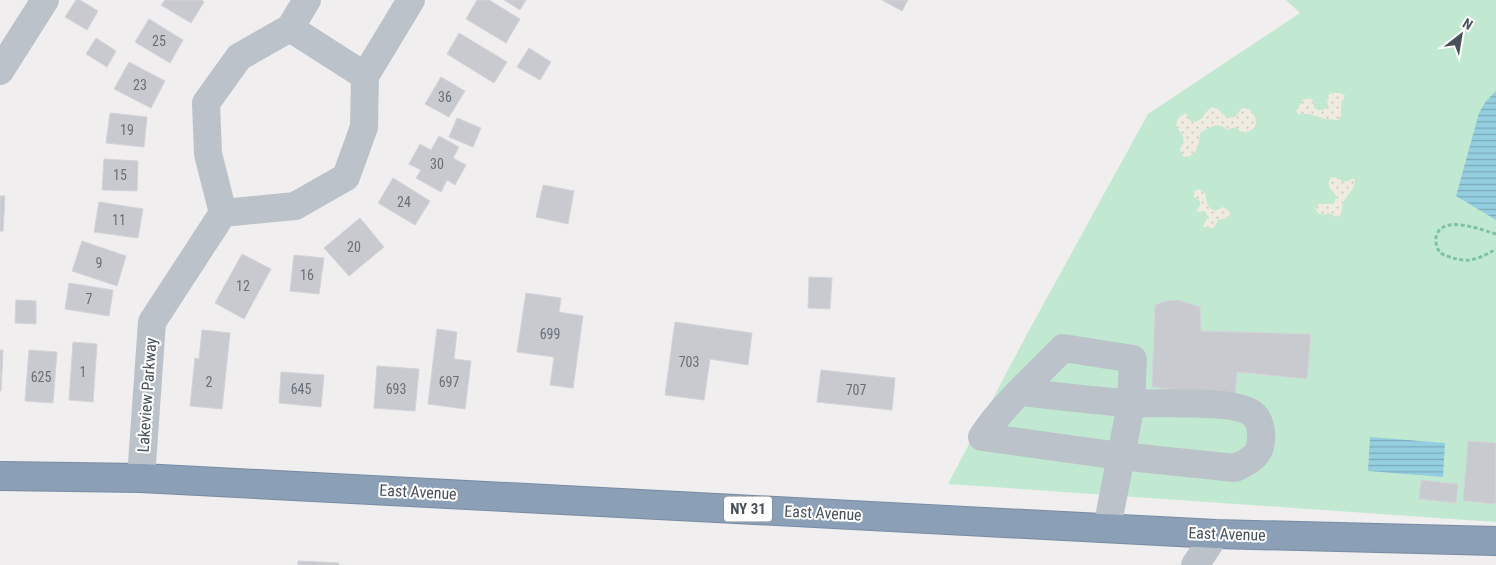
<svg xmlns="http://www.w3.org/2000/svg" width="1496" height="565" viewBox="0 0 1496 565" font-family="'Roboto Condensed',sans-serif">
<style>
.green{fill:#c1e9d1}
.sand{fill:url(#sand-dots)}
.water{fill:url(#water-rules)}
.building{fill:#c9cad0;stroke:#d2d4d9}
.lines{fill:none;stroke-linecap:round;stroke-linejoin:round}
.highway-casing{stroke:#768ba3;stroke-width:30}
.path{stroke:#7dc3a2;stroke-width:3;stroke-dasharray:4 2.5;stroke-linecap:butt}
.minor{stroke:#bbc2c9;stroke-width:28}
.highway{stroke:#8ba0b7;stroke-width:28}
.labels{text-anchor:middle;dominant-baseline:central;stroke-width:4;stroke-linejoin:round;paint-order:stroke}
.number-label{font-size:14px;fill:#686f77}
.shield{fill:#fff;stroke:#7f858b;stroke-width:1}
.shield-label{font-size:15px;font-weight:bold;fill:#485159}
.street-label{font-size:16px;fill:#485159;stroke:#fff}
</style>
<defs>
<pattern id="sand-dots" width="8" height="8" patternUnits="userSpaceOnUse" patternTransform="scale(1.25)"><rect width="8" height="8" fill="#f0ebe0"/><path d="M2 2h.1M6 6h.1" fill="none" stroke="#cfcbc2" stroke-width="1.8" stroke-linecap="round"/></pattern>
<pattern id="water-rules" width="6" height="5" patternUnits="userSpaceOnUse" patternTransform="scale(1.25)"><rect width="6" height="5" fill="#93cfe1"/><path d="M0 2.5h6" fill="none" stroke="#7aaab9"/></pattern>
</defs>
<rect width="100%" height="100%" fill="#f0eeee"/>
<!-- green -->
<path class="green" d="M1286,0h210v522l-548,-38 79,-150 121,-220 152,-101z"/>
<!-- sand -->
<path class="sand" d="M1331,93h9l5,2 -4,10v10l-3,5 -13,-1 -15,-5h-12l-2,-3 7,-11 5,-2 5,2 1,8 5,2h5l4,-5 -1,-8z
M1212,107l6,2 9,9 8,-1 7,-9 7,1c11,10 9,22 -7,24l-7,-6 -8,3c-8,-9 -18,-3 -27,3 -2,11 -1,24 -16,24l-4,-7c6,-15 4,-12 -4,-24l2,-8 8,-5 4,8c13,4 13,-9 22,-14z
M1335,177c6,4 11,7 18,1l2,3c-2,12 -8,13 -12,22 -3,7 1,8 -5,15l-9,-5 -6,2 -5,-2 -3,-5 4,-4h11l5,-2 1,-6c-5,-7 -11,-10 -5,-18z
M1198,189l7,4c2,8 1,14 10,18l8,-4 6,4 1,3 -3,4 -9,2 -4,8 -11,-1c2,-7 8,-10 1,-16l-6,1 -2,-1 4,-6v-4l-6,-4v-5z"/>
<!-- water -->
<path class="water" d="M1496,91v129l-40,-24 23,-83 7,-12z
M1370,437l75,6 -2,34 -75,-6z"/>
<!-- building -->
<path class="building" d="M76,0h4l18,11 -11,19 -22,-13z
M165,0h37l2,2 -13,21 -30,-18z
M477,0h12l31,19 -14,24 -40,-24z
M504,0h22l-6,10z
M882,0h26l-6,11z
M149,19l34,21 -13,23 -35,-21z
M459,33l48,29 -13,21 -47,-29z
M96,38l20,13 -9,16 -21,-13z
M529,48l22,14 -11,18 -23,-13z
M129,62l36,19 -14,27 -37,-19z
M441,77l24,14 -16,26 -24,-13z
M110,113l37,4 -3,30 -38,-4z
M457,118l24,10 -8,19 -24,-10z
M439,136l20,11 -6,11 13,7 -11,20 -8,-5 -6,12 -25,-14 5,-8 -12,-6 11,-20 11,6z
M104,159l34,2 -1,30 -35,-1z
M393,178l37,23 -15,24 -37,-22z
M543,185l31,6 -6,33 -32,-7z
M0,196h5l-2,35h-3z
M99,202l44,7 -5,29 -44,-6z
M360,218l24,29 -35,29 -25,-28z
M82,241l44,15 -9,30 -45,-15z
M242,254l29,15 -27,50 -29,-16z
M294,255l30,3 -5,36 -29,-3z
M809,277l23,1 -2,31 -22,-1z
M69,283l44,7 -4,26 -44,-7z
M526,293l35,5 -2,14 24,4 -10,72 -23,-3 4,-28 -37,-5z
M16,300l20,1v23l-21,-1z
M1178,300l22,7 1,24 110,3 -4,45 -70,-7 -2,24 -83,-9 3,-82 11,-4z
M675,322l77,11 -4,32 -38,-6 -6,41 -39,-5z
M437,329l20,3 -3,27 17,2 -6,48 -37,-5z
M202,330l28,3 -8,76 -32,-3 5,-48 4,1z
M73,342l24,2 -4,58 -24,-2z
M0,350h3l-2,41h-1z
M29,350l28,2 -4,51 -28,-2z
M377,366l42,3 -4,42 -41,-3z
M821,370l74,8 -3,32 -75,-8z
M281,372l43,3 -3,32 -42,-4z
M1468,441l28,2v61l-33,-3z
M1421,480l37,4 -2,19 -37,-4z
M298,561l41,2v2h-41z"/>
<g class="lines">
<defs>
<path id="highway" d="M0,476l141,2 1075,56 280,7"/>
</defs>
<!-- highway casing -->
<use href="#highway" class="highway-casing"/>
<!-- path -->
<path class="path" d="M1496,234c-14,-4 -51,-19 -59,0 -3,7 0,14 3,19 24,11 34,9 56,-4"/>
<!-- minor -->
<path class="minor" d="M290,28l75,48
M0,71l45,-71
M223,213l72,-7 51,-29 18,-50 1,-51 46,-76
M1021,392c37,4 73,9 110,11 25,2 107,-5 123,12 6,6 8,17 7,25 -1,17 -12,21 -26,28l-115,-12 -138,-19c20,-31 55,-62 81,-89l70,11 -2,45 -24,124
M141,478l11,-156 71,-109 -15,-59 -2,-51 33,-46 51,-29 17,-28
M1195,565l21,-31"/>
<!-- highway -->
<use href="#highway" class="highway"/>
</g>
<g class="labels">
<!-- number labels -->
<g class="number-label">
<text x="159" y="41">25</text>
<text x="140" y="85">23</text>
<text x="445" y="97">36</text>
<text x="127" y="130">19</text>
<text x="437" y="164">30</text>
<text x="120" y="175">15</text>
<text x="404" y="202">24</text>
<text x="119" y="220">11</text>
<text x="354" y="247">20</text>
<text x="99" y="263">9</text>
<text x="307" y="275">16</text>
<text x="243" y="286">12</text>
<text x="89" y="299">7</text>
<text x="550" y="334">699</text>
<text x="689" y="362">703</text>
<text x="83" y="372">1</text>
<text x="41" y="377">625</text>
<text x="209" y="382">2</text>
<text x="449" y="382">697</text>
<text x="301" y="389">645</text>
<text x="396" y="389">693</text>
<text x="856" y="390">707</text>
</g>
<!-- shield labels -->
<rect class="shield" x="724" y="496.5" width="48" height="25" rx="4"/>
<g class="shield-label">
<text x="748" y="509">NY 31</text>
</g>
<!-- street labels -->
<g class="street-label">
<text transform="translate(147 395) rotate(-86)">Lakeview Parkway</text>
<text transform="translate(418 492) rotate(3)">East Avenue</text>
<text transform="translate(823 513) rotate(3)">East Avenue</text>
<text transform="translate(1227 534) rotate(2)">East Avenue</text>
</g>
</g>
<!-- north arrow -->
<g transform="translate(1461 35) rotate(31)" stroke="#ffffff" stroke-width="4" paint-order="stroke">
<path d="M0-4L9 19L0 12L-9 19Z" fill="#485159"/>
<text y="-8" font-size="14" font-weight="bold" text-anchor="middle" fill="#485159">N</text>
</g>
</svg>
